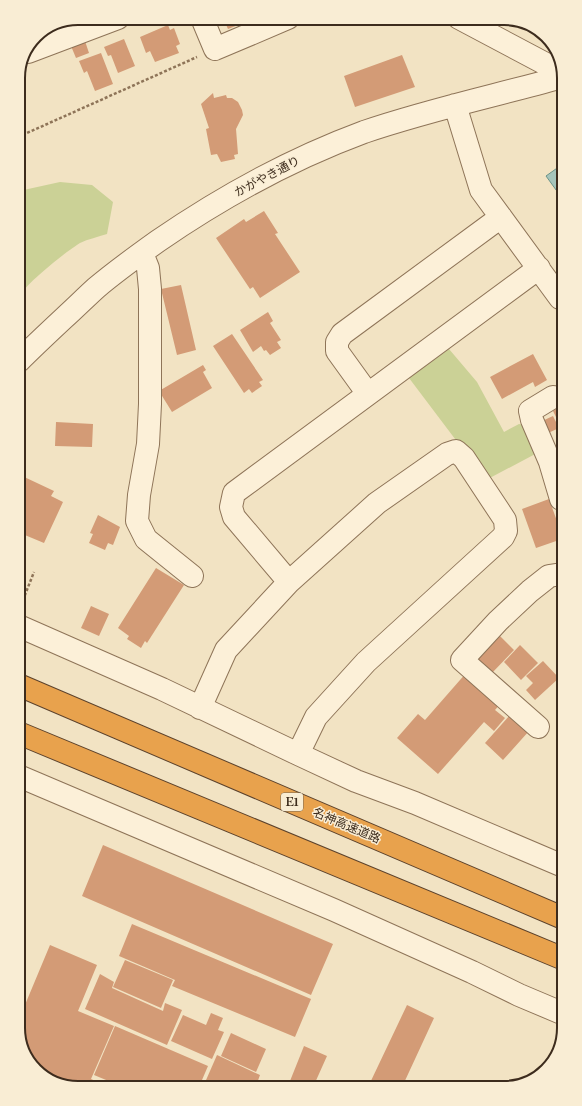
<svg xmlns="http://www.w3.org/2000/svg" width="582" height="1106" viewBox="0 0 582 1106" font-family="'Libre Baskerville','Noto Sans JP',serif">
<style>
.green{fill:#cbd196}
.water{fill:#a6c5bb;stroke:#6b9489}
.building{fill:#d39b76}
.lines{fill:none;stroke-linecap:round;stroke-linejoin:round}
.minor-casing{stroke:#8e7458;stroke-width:24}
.highway-casing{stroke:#5c422c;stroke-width:24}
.path{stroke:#8e7458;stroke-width:2.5;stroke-dasharray:3 2;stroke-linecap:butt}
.minor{stroke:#fcf0d8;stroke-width:22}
.highway{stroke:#e8a24d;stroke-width:22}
.labels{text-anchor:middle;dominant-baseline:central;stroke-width:3;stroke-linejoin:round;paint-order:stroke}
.shield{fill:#f9edd4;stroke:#756654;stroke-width:1}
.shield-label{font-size:11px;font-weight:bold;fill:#3d2c1d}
.street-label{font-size:12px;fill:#3d2c1d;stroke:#f9edd4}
.rim{fill:none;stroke:#3d2c1d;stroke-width:2}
</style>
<rect width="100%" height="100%" fill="#f2e3c3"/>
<!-- green -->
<path class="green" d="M60,182l32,3 21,17 -6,32c-9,3 -19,5 -27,9 -13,8 -55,41 -61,54v-106z
M449,349l28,33 27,50 15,-8 10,2 10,26 -53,28 -77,-102z"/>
<!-- water -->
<path class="water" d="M560,166v27l-1,1 -13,-18z"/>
<!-- building -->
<path class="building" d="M78,18h3l1,1 -13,6 -1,-3z
M223,18h30v1l-25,10z
M168,25l2,5 4,-2 6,16 -4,2 3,7 -24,9 -5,-11 -4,2 -6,-16z
M124,39l11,27 -17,7 -7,-18 -3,1 -4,-9z
M85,41l4,12 -13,5 -5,-12z
M101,53l12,31 -18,7 -8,-20 -3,2 -5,-12z
M402,55l13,32 -60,20 -11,-31z
M213,93l1,5 12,-3 1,3h5l6,4 4,8 1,5 -7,14 2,25 -4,1 1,4 -14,3 -4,-8 -6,1 -5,-26 3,-1 -8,-24z
M18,99l7,17 -7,2z
M264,211l14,22 -3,1 25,38 -40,26 -7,-11 -3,2 -34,-51 28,-19 2,3z
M181,285l15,65 -19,5 -16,-66z
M268,312l5,9 -3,2 11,17 -4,2 4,6 -11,7 -4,-5 -2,1 -3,-5 -8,6 -13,-22z
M232,334l31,46 -4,2 3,4 -10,7 -3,-4 -5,4 -31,-47z
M533,354l14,26 -12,7 -2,-5 -31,17 -12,-22z
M203,365l3,5 -3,2 9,16 -40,24 -13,-21z
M561,406v21l-8,-16z
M553,416l6,12 -13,6 -6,-12z
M56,422l37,2 -1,23 -37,-1z
M20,475l34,16 -3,5 12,6 -19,41 -24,-10z
M549,499l13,36v4l-26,9 -14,-39z
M98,515l22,12 -7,18 -5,-2 -3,7 -16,-7 4,-9 -3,-1z
M156,568l28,17 -37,58 -2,-2 -4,7 -14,-9 2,-3 -11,-8z
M91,606l18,8 -10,22 -18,-8z
M499,635l15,15 -23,24 -16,-16z
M520,645l18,18 -17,17 -17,-18z
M543,661l16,17 -24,22 -9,-10 7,-7 -7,-7z
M467,672l35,30 -7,8 10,8 -11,13 -10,-9 -46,52 -41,-36 21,-24 7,6z
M510,715l19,16 -26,29 -18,-17z
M563,755v16l-5,-14z
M103,845l230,99 -22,51 -229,-99z
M132,924l179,75 -16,38 -123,-51 3,-6 -56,-24z
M50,945l47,20 -19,46 36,15 -23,53 20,9h-37l-29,-10 -22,-27 -1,-39z
M125,960l48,20 -12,28 -48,-21z
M100,974l14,8 -2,6 51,23 2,-8 17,7 -15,35 -82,-36z
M407,1005l27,13 -31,67h-34z
M211,1013l12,5 -5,12 6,2 -12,27 -41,-18 12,-26 23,10z
M115,1026l93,40 -9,21h-76l-29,-12z
M231,1033l35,16 -10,23 -35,-16z
M304,1046l23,10 -13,29 -26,1z
M217,1055l43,20 -4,11 -53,1z"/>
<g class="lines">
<defs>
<path id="minor" d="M202,18l13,31 73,-31
M459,18l100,53
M28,52l90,-34
M455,105l26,85 79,108
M142,253l6,15 2,21v115l-2,40 -9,51 -2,26 9,18 46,37
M19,361c15,-15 30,-29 45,-43 11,-10 21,-20 32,-30 20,-17 41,-32 62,-47 64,-44 133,-82 206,-109 64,-22 130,-36 195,-54
M368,394l-31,-43v-9l5,-8 159,-117
M553,397l-23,14 2,9 18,42 11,37
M289,582l-55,-65 -3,-10 3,-14 305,-225
M21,627l141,62 136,65 58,27 59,22 148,63
M200,708l26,-58 63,-68 88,-79 70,-49 9,-3 8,7 41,62 1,11 -3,6 -137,125 -50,55 -18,37
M538,727l-76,-67 36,-39 32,-30 19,-15 13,-2
M21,777l313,133 138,62 47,23 45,19"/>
<path id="highway" d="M21,686l542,232
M21,734l543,225"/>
</defs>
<!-- minor casing -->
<use href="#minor" class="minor-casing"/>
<!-- highway casing -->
<use href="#highway" class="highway-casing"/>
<!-- path -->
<path class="path" d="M18,137l179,-80
M21,605l13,-33"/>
<!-- minor -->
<use href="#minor" class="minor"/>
<!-- highway -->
<use href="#highway" class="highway"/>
</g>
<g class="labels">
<!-- shield labels -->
<rect class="shield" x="281" y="793" width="22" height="18" rx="3"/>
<g class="shield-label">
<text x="292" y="802">E1</text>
</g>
<!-- street labels -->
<g class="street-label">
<text transform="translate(267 176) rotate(-28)">かがやき通り</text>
<text transform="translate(347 825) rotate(23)">名神高速道路</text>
</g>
</g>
<!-- crop -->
<path d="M0 0H582V1106H0ZM78 25H504A53 53 0 0 1 557 78V1028A53 53 0 0 1 504 1081H78A53 53 0 0 1 25 1028V78A53 53 0 0 1 78 25Z" fill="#f9edd4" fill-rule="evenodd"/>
<path class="rim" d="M78 25H504A53 53 0 0 1 557 78V1028A53 53 0 0 1 504 1081H78A53 53 0 0 1 25 1028V78A53 53 0 0 1 78 25Z"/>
</svg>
